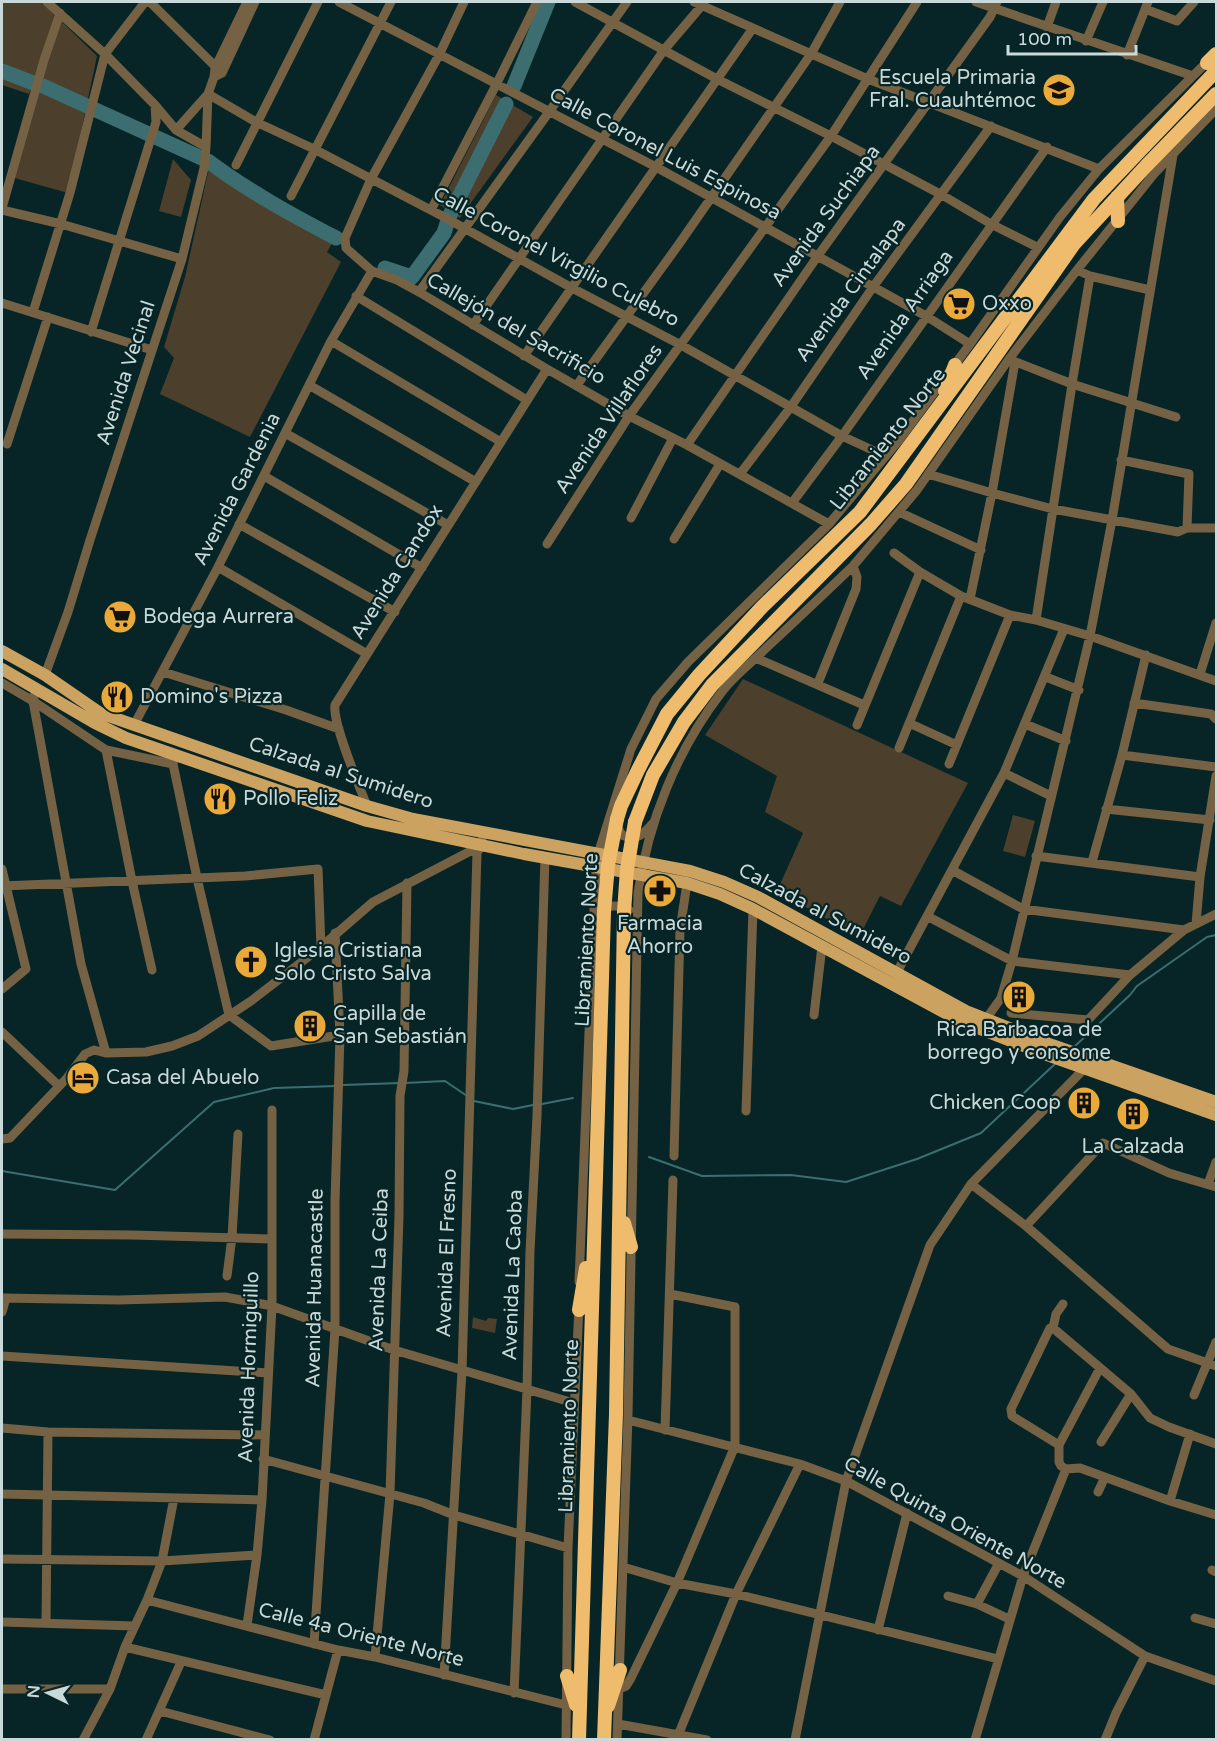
<svg xmlns="http://www.w3.org/2000/svg" width="1218" height="1741" viewBox="0 0 1218 1741" font-family="'Varela Round',sans-serif">
<style>
.green{fill:#4c3f2c}
.lines{fill:none;stroke-linecap:round;stroke-linejoin:round}
.stream{stroke:#3c6e71;stroke-width:2}
.river{stroke:#3c6e71;stroke-width:15}
.minor{stroke:#756143;stroke-width:9}
.major{stroke:#cca261;stroke-width:12}
.highway{stroke:#efbb6c;stroke-width:14}
.highway-bridge{stroke:#efbb6c;stroke-width:14}
.labels{text-anchor:middle;dominant-baseline:central;stroke-width:4.5;stroke-linejoin:round;paint-order:stroke}
.poi-label{font-size:20px;fill:#c9d9da;stroke:#072526;text-anchor:start}
.street-label{font-size:20px;fill:#c9d9da;stroke:#072526}
</style>
<rect width="100%" height="100%" fill="#072526"/>
<!-- green -->
<path class="green" d="M2,2h40l14,8 -27,84 -27,-9z
M60,20l37,36 -29,137 -57,-16z
M496,95l37,22 -73,101 -20,-13z
M173,159l18,21 -10,37 -22,-6z
M209,168l125,72 -7,12 14,10 -91,175 -90,-43 14,-36 -10,-11 21,-70z
M743,679l225,104 -67,123 -21,-10 -21,41 -82,-46 26,-58 -38,-21 12,-36 -72,-41z
M1013,815l22,6 -10,36 -22,-6z
M473,1317l13,4 2,-3 9,1 -2,14 -23,-5z"/>
<g class="lines">
<!-- stream -->
<path class="stream" d="M1074,1047l56,-52 7,-9 70,-49 9,-2
M405,1083l40,-2 22,15
M343,1085l57,-2
M474,1101l39,8 20,-4
M542,1104l31,-6
M649,1157l53,19 89,-1 55,7 71,-23 64,-26 75,-70
M2,1171l113,19 99,-88 60,-14 63,-2"/>
<!-- river -->
<path class="river" d="M2,71l34,13
M43,86l165,75c40,30 84,54 128,77
M514,86l34,-84
M385,268l27,9 32,-44 5,-16 57,-113"/>
<!-- minor -->
<path class="minor" d="M47,2l58,52 50,51 21,25 30,17
M150,2l72,71
M339,2l317,165 270,149 44,28
M464,2l-25,53 -68,124 -26,59 1,10 26,23 25,9 22,12 128,77 82,47 58,29 142,79
M575,2l142,77 114,57 111,59 49,29 46,23
M694,2l174,77 231,90
M976,2l217,74
M1145,9l32,12 17,-19
M1047,27l9,-25
M1086,41l17,-39
M1127,55l21,-53
M216,76l6,-3 33,-71
M176,130l32,-36 48,28 58,27 132,69 126,70 109,57 161,91 43,20
M236,165l82,-163
M291,196l100,-194
M2,208l42,-148 16,-47
M2,210l59,14 121,35
M431,210l65,-125 41,-83
M1077,270l13,6 60,14
M419,292l130,-180 78,-110
M356,296l171,104
M2,303l150,47
M33,312l37,-119 35,-139 40,-52
M473,325l191,-275 40,-47
M91,332l65,-210 -1,-17
M331,341l170,101
M524,356l229,-328
M1011,360l61,24 104,33
M309,385l167,97
M577,385l102,-141 132,-190 29,-52
M285,433l163,92
M7,444l41,-127
M687,445l130,-188 173,-240 7,-15
M1121,460l68,14 -2,54
M740,474l50,-66 83,-121 118,-161
M928,474l64,19 61,16 120,22 5,1 9,-4h29
M264,476l158,92
M792,503l50,-67 205,-289
M899,512l82,38
M631,518l42,-80
M239,524l156,88
M674,539l46,-75
M547,544l82,-128 202,-280 86,-134
M894,553l26,19 41,24 49,19 26,5 54,16 126,45
M218,567l149,87
M970,599l22,-106 23,-131
M1036,620l37,-242 17,-102
M756,658l108,47
M163,672l123,38 53,19
M1200,674l16,-51
M45,675l23,-63 22,-72 92,-281 22,-91 2,-21 2,-53 6,-17 1,-9 32,-66
M1046,677l33,13
M2,683l31,18 73,49 67,14
M818,683l38,-94 1,-12 -4,-11
M36,689l-3,12 48,263 25,89
M1134,703l77,11 5,5
M909,723l48,22
M1025,724l41,17
M134,725l84,-158 113,-226 41,-70
M857,725l63,-153
M899,748l62,-152
M106,750l26,131 20,89
M175,755l-2,9 24,114 32,137 42,31 69,-11
M1122,755l94,12
M949,764l61,-149
M1004,773l47,23
M367,806c-8,-21 -35,-83 -32,-101l212,-336
M1106,809l104,11
M616,825l6,10c15,8 23,-3 32,-13
M1036,856l164,21
M1092,862l30,-107 24,-100
M2,869l24,100 -24,20
M952,870l71,39 161,21
M2,886l243,-10 73,-7 3,78
M600,911c9,-7 19,-6 29,-1
M927,916l85,45 118,14
M1196,924l4,-47 16,-101
M896,974l108,-201 60,-144
M1011,1013l77,7 42,-45 54,-45 32,-16
M814,1015l8,-69
M986,1019l15,-21 11,-37 78,-325 22,-116 61,-365
M2,1032l57,54
M746,1111l7,-202
M2,1139l8,-1 57,-60 18,-24 9,-4 12,3 40,-1 26,-6 26,-10 53,-35 70,-54 52,-45 109,-57
M674,1156l6,-226 7,-47
M971,1184l55,42 142,123 48,17
M1208,1184l8,-22
M1026,1226l77,-83 66,30 47,14
M2,1234l130,1 139,4
M227,1276l5,-39 6,-103
M579,1282l16,-399 3,-29 33,-105 25,-50 32,-37 141,-138 70,-84 71,-96 90,-127 39,-48 110,-109
M2,1298l117,2 106,-3 22,4 25,5 122,44 180,53
M2,1312l4,-14
M1053,1328l3,-14 7,-10
M2,1356l266,17
M1194,1395l22,-53
M628,1420l172,44 46,17 177,95 122,80 71,25
M2,1428l46,4 217,3
M665,1430l8,-250
M1101,1442l30,-48
M1059,1445l-47,-29 -1,-7 39,-81h3l78,66 19,24 19,9 47,17
M263,1459l161,44 30,12 114,33
M1066,1469l14,-1 90,33 46,14
M1066,1469l-5,-3 -2,-4v-17l41,-77
M1098,1492l7,-15
M2,1494l260,6
M1170,1501l20,-67
M2,1559l160,2 95,-6
M623,1567l54,16 59,11 262,65
M1212,1570l4,2
M948,1596l29,8 22,-41
M147,1600l191,50 37,7 191,48
M977,1604l32,15
M1195,1618l21,6
M2,1622l133,4
M46,1623l2,-191
M247,1625l10,-70 5,-55 10,-194v-196
M878,1630l29,-117
M314,1644l21,-315v-128l5,-166 -5,-102
M125,1647l201,48
M375,1657l15,-163 9,-278 1,-120 4,-25 3,-188
M444,1675l18,-304 15,-519 6,-7 -1,-5
M2,1689h108
M619,1689l7,-3 5,-8 46,-95 58,-137v-139l-65,-13
M514,1693l13,-303 3,-139 7,-135 8,-259
M160,1711l110,29
M618,1724l89,16
M679,1733l57,-139 64,-130
M83,1740l27,-51 15,-42 22,-47 15,-39 12,-63
M146,1740l35,-78
M314,1740l24,-90
M566,1740l2,-192 11,-243
M617,1740l11,-324 10,-523c10,-71 39,-143 83,-200 11,-15 28,-28 42,-42 30,-28 60,-56 90,-85l64,-76 92,-131 68,-89 77,-96 62,-65
M795,1740l51,-259 84,-236 41,-61 113,-115
M975,1740l48,-164 43,-107
M1105,1740l11,-27 29,-57"/>
<!-- major -->
<path class="major" d="M2,651l43,24 55,38 267,93 46,13 277,52 34,11 34,15 208,114 86,34 164,57
M2,669l93,54 31,15 241,83 157,33 163,29 33,11 33,15 209,113 85,33 169,60"/>
<!-- highway -->
<path class="highway" d="M1207,63l9,-9
M1117,197l1,24
M945,391l10,-26
M617,819l4,-13 17,-36 29,-56 32,-39 63,-68 98,-95 234,-313 122,-128
M635,822l18,-47 31,-53 28,-37 159,-161 35,-40 168,-240 72,-78 70,-72
M624,1223l7,24
M579,1310l7,-42
M567,1676l9,29
M608,1706l12,-36
M579,1740l25,-828
M604,1740l12,-326 8,-502"/>
<!-- highway-bridge -->
<path class="highway-bridge" d="M604,912l4,-47 9,-46
M624,912l3,-43 8,-47"/>
</g>
<!-- icons -->
<defs>
<symbol id="school-disc" viewBox="-11 -11 22 22"><circle r="9.5" fill="#eaaa39" stroke="#072526"/><path d="M0-5L7-2L0 1L-7-2ZM-4 1L0 2.5L4 1V4Q0 6-4 4Z" fill="#111"/></symbol>
<symbol id="supermarket-disc" viewBox="-11 -11 22 22"><circle r="9.5" fill="#eaaa39" stroke="#072526"/><path d="M-6-5.5h2.5l.6 2H6L4.5 2H-2.5L-4.4-4H-6ZM-1.5 3.2a1.3 1.3 0 1 0 .1 0ZM3 3.2a1.3 1.3 0 1 0 .1 0Z" fill="#111"/></symbol>
<symbol id="restaurant-disc" viewBox="-11 -11 22 22"><circle r="9.5" fill="#eaaa39" stroke="#072526"/><path d="M-5-6h1v4h1v-4h1v4h1v-4h1v5L-1.5 .5V6h-2V.5L-5-1ZM5-6V6H3V1.5H1.5Q1.5-4 5-6Z" fill="#111"/></symbol>
<symbol id="pharmacy-disc" viewBox="-11 -11 22 22"><circle r="9.5" fill="#eaaa39" stroke="#072526"/><path d="M-2-6h4v4h4v4h-4v4h-4v-4h-4v-4h4Z" fill="#111"/></symbol>
<symbol id="church-disc" viewBox="-11 -11 22 22"><circle r="9.5" fill="#eaaa39" stroke="#072526"/><path d="M-1.2-6h2.4v3.5h3.3v2.4h-3.3V6h-2.4V-.1h-3.3v-2.4h3.3Z" fill="#111"/></symbol>
<symbol id="building-disc" viewBox="-11 -11 22 22"><circle r="9.5" fill="#eaaa39" stroke="#072526"/><path d="M-4-6H4V6H1V3H-1V6H-4ZM-2.5-4.3h1.7v1.8h-1.7ZM.8-4.3h1.7v1.8H.8ZM-2.5-1h1.7V.8h-1.7ZM.8-1h1.7V.8H.8Z" fill="#111"/></symbol>
<symbol id="hotel-disc" viewBox="-11 -11 22 22"><circle r="9.5" fill="#eaaa39" stroke="#072526"/><path d="M-6-4.5h1.5V1H6V5H4.5V3h-9V5H-6ZM-4 0a1.8 1.8 0 1 1 3.6 0ZM.5 0V-2.5h3Q6-2.5 6 0Z" fill="#111"/></symbol>
</defs>
<g fill-rule="evenodd">
<use href="#school-disc" x="1040" y="71" width="38" height="38"/>
<use href="#supermarket-disc" x="940" y="285" width="38" height="38"/>
<use href="#supermarket-disc" x="101" y="598" width="38" height="38"/>
<use href="#restaurant-disc" x="98" y="678" width="38" height="38"/>
<use href="#restaurant-disc" x="201" y="780" width="38" height="38"/>
<use href="#pharmacy-disc" x="641" y="872" width="38" height="38"/>
<use href="#church-disc" x="232" y="943" width="38" height="38"/>
<use href="#building-disc" x="1000" y="978" width="38" height="38"/>
<use href="#building-disc" x="291" y="1007" width="38" height="38"/>
<use href="#hotel-disc" x="64" y="1059" width="38" height="38"/>
<use href="#building-disc" x="1065" y="1084" width="38" height="38"/>
<use href="#building-disc" x="1114" y="1095" width="38" height="38"/>
</g>
<g class="labels">
<!-- poi labels -->
<g class="poi-label">
<text x="1036" y="78" text-anchor="end">Escuela Primaria<tspan x="1036" dy="23">Fral. Cuauhtémoc</tspan></text>
<text x="982" y="304">Oxxo</text>
<text x="143" y="617">Bodega Aurrera</text>
<text x="140" y="697">Domino's Pizza</text>
<text x="243" y="799">Pollo Feliz</text>
<text x="660" y="924" text-anchor="middle">Farmacia<tspan x="660" dy="23">Ahorro</tspan></text>
<text x="274" y="951">Iglesia Cristiana<tspan x="274" dy="23">Solo Cristo Salva</tspan></text>
<text x="333" y="1014">Capilla de<tspan x="333" dy="23">San Sebastián</tspan></text>
<text x="1019" y="1030" text-anchor="middle">Rica Barbacoa de<tspan x="1019" dy="23">borrego y consome</tspan></text>
<text x="106" y="1078">Casa del Abuelo</text>
<text x="1061" y="1103" text-anchor="end">Chicken Coop</text>
<text x="1133" y="1147" text-anchor="middle">La Calzada</text>
</g>
<!-- street labels -->
<g class="street-label">
<text transform="translate(665 154) rotate(28)">Calle Coronel Luis Espinosa</text>
<text transform="translate(826 216) rotate(-54)">Avenida Suchiapa</text>
<text transform="translate(556 257) rotate(28)">Calle Coronel Virgilio Culebro</text>
<text transform="translate(851 290) rotate(-54)">Avenida Cintalapa</text>
<text transform="translate(905 315) rotate(-55)">Avenida Arriaga</text>
<text transform="translate(516 329) rotate(30)">Callejón del Sacrificio</text>
<text transform="translate(126 373) rotate(-72)">Avenida Vecinal</text>
<text transform="translate(609 419) rotate(-56)">Avenida Villaflores</text>
<text transform="translate(888 439) rotate(-52)">Libramiento Norte</text>
<text transform="translate(237 489) rotate(-63)">Avenida Gardenia</text>
<text transform="translate(397 572) rotate(-58)">Avenida Candox</text>
<text transform="translate(341 773) rotate(18)">Calzada al Sumidero</text>
<text transform="translate(825 914) rotate(28)">Calzada al Sumidero</text>
<text transform="translate(587 940) rotate(-87)">Libramiento Norte</text>
<text transform="translate(447 1253) rotate(-88)">Avenida El Fresno</text>
<text transform="translate(379 1270) rotate(-88)">Avenida La Ceiba</text>
<text transform="translate(513 1275) rotate(-88)">Avenida La Caoba</text>
<text transform="translate(315 1288) rotate(-89)">Avenida Huanacastle</text>
<text transform="translate(249 1367) rotate(-88)">Avenida Hormiguillo</text>
<text transform="translate(569 1426) rotate(-88)">Libramiento Norte</text>
<text transform="translate(955 1523) rotate(29)">Calle Quinta Oriente Norte</text>
<text transform="translate(361 1635) rotate(14)">Calle 4a Oriente Norte</text>
</g>
</g>
<!-- border -->
<rect width="1218" height="1741" fill="none" stroke="#c9d9da" stroke-width="6"/>
<!-- north arrow -->
<g transform="translate(48 1693) rotate(275)" stroke="#072526" stroke-width="4.5" paint-order="stroke">
<path d="M0-4.5L10 22L0 15L-10 22Z" fill="#c9d9da"/>
<text y="-9" font-size="16" font-weight="bold" text-anchor="middle" fill="#c9d9da">N</text>
</g>
<!-- scale -->
<path d="M1008 45v9h128v-9" fill="none" stroke="#c9d9da" stroke-width="3"/>
<text x="1017" y="45" font-size="18" fill="#c9d9da" stroke="#072526" stroke-width="4.5" paint-order="stroke">100 m</text>
</svg>
